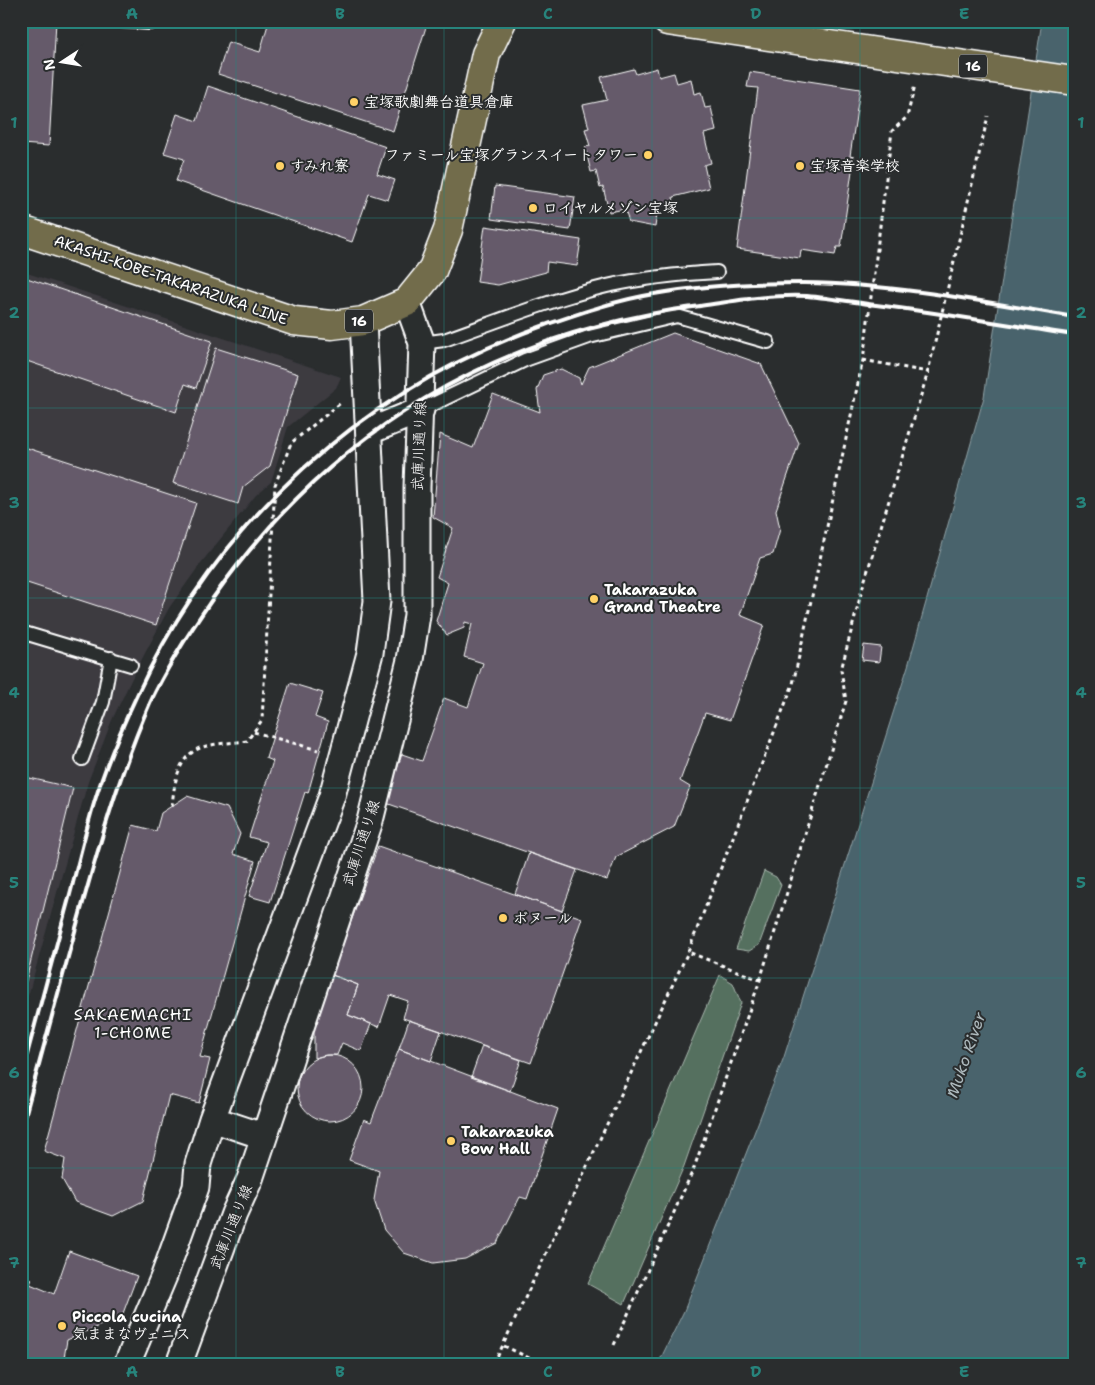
<svg xmlns="http://www.w3.org/2000/svg" width="1095" height="1385" viewBox="0 0 1095 1385" font-family="'Shantell Sans','Klee One',sans-serif">
<style>
.built{fill:#3c3a40}
.green{fill:#55705f;stroke:#aab8af}
.water{fill:#48646c;stroke:#91a2a7}
.building{fill:#655a6a;stroke:#fff}
.lines{fill:none;stroke-linecap:round;stroke-linejoin:round}
.service-casing{stroke:#fff;stroke-width:16}
.minor-casing{stroke:#fff;stroke-width:29}
.primary-casing{stroke:#fff;stroke-width:31}
.path{stroke:#fff;stroke-width:3;stroke-dasharray:4 4;stroke-linecap:butt}
.service{stroke:#2a2d2e;stroke-width:12}
.minor{stroke:#2a2d2e;stroke-width:25}
.primary{stroke:#726c4b;stroke-width:28}
.rail{stroke:#fff;stroke-width:4}
.grid{fill:none;stroke:#27847c;stroke-width:1;stroke-opacity:0.55}
.poi-dot{fill:#ffd166;stroke:#2a2d2e;stroke-width:2}
.labels{text-anchor:middle;dominant-baseline:central;stroke-width:4;stroke-linejoin:round;paint-order:stroke}
.shield{fill:#2a2d2e;stroke:#bfc0c0;stroke-width:1}
.shield-label{font-size:14px;font-weight:bold;fill:#fff}
.poi-label{font-size:15px;font-weight:bold;fill:#fff;stroke:#2a2d2e;text-anchor:start}
.street-label{font-size:15px;fill:#fff;stroke:#2a2d2e}
.neighbourhood-label{font-size:16px;letter-spacing:1px;fill:#fff;stroke:#2a2d2e}
.water-label{font-size:16px;font-style:italic;fill:#adb9bd;stroke:#2a2d2e}
.neatline{fill:none;stroke:#27847c;stroke-width:2}
.grid-label{font-size:16px;text-anchor:middle;font-weight:bold;fill:#27847c}
</style>
<rect width="100%" height="100%" fill="#2a2d2e"/>
<filter id="ink" filterUnits="userSpaceOnUse"><feTurbulence type="fractalNoise" baseFrequency=".02" numOctaves="2"/><feDisplacementMap in="SourceGraphic" scale="10" xChannelSelector="R" yChannelSelector="G"/><feConvolveMatrix kernelMatrix="1 2 1 2 8 2 1 2 1" color-interpolation-filters="sRGB"/></filter>
<g filter="url(#ink)">
<!-- built -->
<path class="built" d="M21,271l320,106 -5,11 -48,39 -17,55 -15,13 -55,68 -32,45 -35,66 -22,46 -24,62 -67,239z"/>
<!-- green -->
<path class="green" d="M764,871l12,6 5,8 -22,60 -10,6 -13,-2z
M720,975l13,8 8,20 -57,163 -60,138 -36,-20z"/>
<!-- water -->
<path class="water" d="M1042,21h32v1343h-416l26,-53 100,-254 124,-391 76,-269z"/>
<!-- building -->
<path class="building" d="M22,21h34l-7,125 -28,-2z
M269,21h127l30,6 -33,104 -175,-57 10,-32 32,10z
M657,68l2,9 15,-4 3,10 14,-4 3,15 7,-2 4,16 6,-1 5,24 -12,3 7,29 -7,2 5,23 -36,9 1,5 -16,5 -3,20 -26,-5 -4,-13 -16,3 -6,-25 -3,1 -4,-17 -5,1 -6,-25 5,-1 -5,-17 4,-1 -6,-23 24,-5 -6,-23 33,-8 2,5z
M750,72l110,17 -10,67 4,1 -13,90h-4l-2,8 -34,-5 -1,8 -63,-9 21,-161 -11,-1z
M208,86l178,61 -9,27 18,6 -7,20 -19,-6 -17,48 -176,-61 8,-22 -20,-6 13,-39 20,7z
M21,172l7,4 -7,10z
M495,186l80,11 -5,33 -79,-11z
M485,226l96,14 -4,26 -30,-4 -1,10 -48,13 -21,-3z
M21,276l191,65 -16,47 -11,-4 -9,28 -155,-53z
M673,333l88,31 38,79 -23,67 4,19 -7,25 -13,4 -20,57 24,10 -34,95 -25,-7 -25,68 10,6 -16,40 -58,30 -9,23 -221,-77 16,-49 20,7 22,-63 24,9 15,-44 -19,-6 8,-33 -7,-2 -1,6 -17,7 -11,-14 12,-38 -11,-6 16,-49 -20,-11 7,-83 33,14 20,-54 47,18 -3,-22 6,-15 18,-6 18,9 2,6 8,-17z
M216,348l82,26 -28,92 -27,21 -5,17 -65,-21z
M21,446l175,57 -40,122 -135,-44z
M864,645l17,2 -2,15 -17,-2z
M290,683l33,10 -8,24 13,5 -20,71 -3,-1 -35,110 -21,-6 18,-54 -18,-5 24,-76 -7,-3z
M21,776l52,12 -52,213z
M187,796l40,12 13,26 -7,20 22,7 -55,196 10,2 -11,44 -30,-8 -26,106 -30,15 -38,-14 -13,-23 3,-20 -21,-8 89,-326 23,6 5,-18z
M378,846l204,72 -51,145 -128,-45 5,-17 -18,-6 -11,32 -31,-12 10,-30 -26,-10z
M529,853l48,17 -15,41 -47,-17z
M332,975l26,10 -10,30 23,9 -10,27 -19,-8 -5,12h-11l-12,3v-28z
M409,1020l32,11 -10,30 -32,-12z
M482,1046l39,14 -11,31 -39,-14z
M399,1049l159,60 -31,90 -7,-2 -23,46 -32,16 -32,4 -29,-10 -20,-23 -10,-30 5,-29 -30,-11 15,-41 7,3z
M297 1088a33 33 0 1 1 66 0a33 33 0 1 1-66 0Z
M69,1251l68,25 -15,40 -55,24 -4,24h-42v-89l11,4 -2,5 24,10z"/>
<g class="lines">
<defs>
<path id="service" d="M120,21l30,2 7,-2
M422,343l22,-3c54,-19 108,-41 163,-54 36,-8 73,-12 110,-14
M421,410l104,-50 64,-23 88,-21 91,26
M21,632l110,33
M82,759l21,-57 8,-44"/>
<path id="minor" d="M370,431l51,-21
M212,1119l51,17
M127,1364l37,-88 32,-89 2,-23 14,-45 120,-323 38,-143 7,-52 -14,-280
M179,1364l55,-150 16,-35 120,-358 40,-161 7,-45v-128l5,-144 -15,-41"/>
<path id="primary" d="M667,21l407,60
M21,230l273,91 38,4 31,-4 44,-19 25,-31 16,-41 38,-176 16,-33"/>
</defs>
<!-- service casing -->
<use href="#service" class="service-casing"/>
<!-- minor casing -->
<use href="#minor" class="minor-casing"/>
<!-- primary casing -->
<use href="#primary" class="primary-casing"/>
<!-- path -->
<path class="path" d="M863,360l65,12
M254,732l64,18
M172,806c2,-20 5,-49 28,-58 13,-5 33,-5 47,-7l15,-21 13,-235 16,-42 51,-41
M760,980l86,-279 -5,-31 22,-84 65,-214 60,-256
M614,1345l80,-177 66,-188 -72,-28
M504,1346l38,18
M494,1364l194,-412 105,-268 70,-324 29,-229 15,-14 8,-32"/>
<!-- service -->
<use href="#service" class="service"/>
<!-- minor -->
<use href="#minor" class="minor"/>
<!-- primary -->
<use href="#primary" class="primary"/>
<!-- rail -->
<path class="rail" d="M21,1077c15,-56 30,-112 45,-168 10,-36 18,-73 29,-109 11,-36 26,-71 42,-105 81,-175 227,-306 408,-370 35,-12 72,-25 109,-31 49,-9 101,-11 150,-11 91,1 181,19 270,34
M21,1131c23,-85 45,-169 69,-253 17,-59 35,-118 60,-175 17,-37 40,-72 63,-105 119,-168 283,-266 487,-292 34,-5 72,-12 107,-10 23,2 46,6 69,9 66,8 132,20 198,30"/>
</g>
</g>
<!-- grid -->
<path class="grid" d="M236,21v1343M444,21v1343M652,21v1343M860,21v1343M21,218h1053M21,408h1053M21,598h1053M21,788h1053M21,978h1053M21,1168h1053"/>
<!-- markers -->
<g class="poi-dot">
<circle cx="354" cy="102" r="5"/>
<circle cx="648" cy="155" r="5"/>
<circle cx="280" cy="166" r="5"/>
<circle cx="800" cy="166" r="5"/>
<circle cx="533" cy="208" r="5"/>
<circle cx="594" cy="599" r="5"/>
<circle cx="503" cy="918" r="5"/>
<circle cx="451" cy="1141" r="5"/>
<circle cx="62" cy="1326" r="5"/>
</g>
<g class="labels">
<!-- shield labels -->
<g class="shield">
<rect x="959" y="54.5" width="28" height="23" rx="4"/>
<rect x="345" y="309.5" width="28" height="23" rx="4"/>
</g>
<g class="shield-label">
<text x="973" y="66">16</text>
<text x="359" y="321">16</text>
</g>
<!-- poi labels -->
<g class="poi-label">
<text x="364" y="102">宝塚歌劇舞台道具倉庫</text>
<text x="638" y="155" text-anchor="end">ファミール宝塚グランスイートタワー</text>
<text x="290" y="166">すみれ寮</text>
<text x="810" y="166">宝塚音楽学校</text>
<text x="543" y="208">ロイヤルメゾン宝塚</text>
<text x="604" y="590">Takarazuka<tspan x="604" dy="17">Grand Theatre</tspan></text>
<text x="513" y="918">ボヌール</text>
<text x="461" y="1132">Takarazuka<tspan x="461" dy="17">Bow Hall</tspan></text>
<text x="72" y="1317">Piccola cucina<tspan x="72" dy="17">気ままなヴェニス</tspan></text>
</g>
<!-- street labels -->
<g class="street-label">
<text transform="translate(171 280) rotate(19)">AKASHI-KOBE-TAKARAZUKA LINE</text>
<text transform="translate(419 446) rotate(-88)">武庫川通り線</text>
<text transform="translate(361 843) rotate(-72)">武庫川通り線</text>
<text transform="translate(231 1227) rotate(-68)">武庫川通り線</text>
</g>
<!-- neighbourhood labels -->
<g class="neighbourhood-label">
<text x="133" y="1014">SAKAEMACHI<tspan x="133" dy="18">1-CHOME</tspan></text>
</g>
<!-- water labels -->
<g class="water-label">
<text transform="translate(966 1055) rotate(-71)">Muko River</text>
</g>
</g>
<!-- margin -->
<rect width="1095" height="1385" fill="none" stroke="#2a2d2e" stroke-width="55"/>
<!-- north arrow -->
<g transform="translate(62 62) rotate(258)" stroke="#2a2d2e" stroke-width="4" paint-order="stroke">
<path d="M0-4L9 19L0 12L-9 19Z" fill="#ffffff"/>
<text y="-8" font-size="14" font-weight="bold" text-anchor="middle" fill="#ffffff">N</text>
</g>
<rect x="28" y="28" width="1040" height="1330" class="neatline"/>
<g class="grid-label">
<text x="132" y="19">A</text>
<text x="340" y="19">B</text>
<text x="548" y="19">C</text>
<text x="756" y="19">D</text>
<text x="964" y="19">E</text>
<text x="14" y="128">1</text>
<text x="1081" y="128">1</text>
<text x="14" y="318">2</text>
<text x="1081" y="318">2</text>
<text x="14" y="508">3</text>
<text x="1081" y="508">3</text>
<text x="14" y="698">4</text>
<text x="1081" y="698">4</text>
<text x="14" y="888">5</text>
<text x="1081" y="888">5</text>
<text x="14" y="1078">6</text>
<text x="1081" y="1078">6</text>
<text x="14" y="1268">7</text>
<text x="1081" y="1268">7</text>
<text x="132" y="1377">A</text>
<text x="340" y="1377">B</text>
<text x="548" y="1377">C</text>
<text x="756" y="1377">D</text>
<text x="964" y="1377">E</text>
</g>
</svg>
